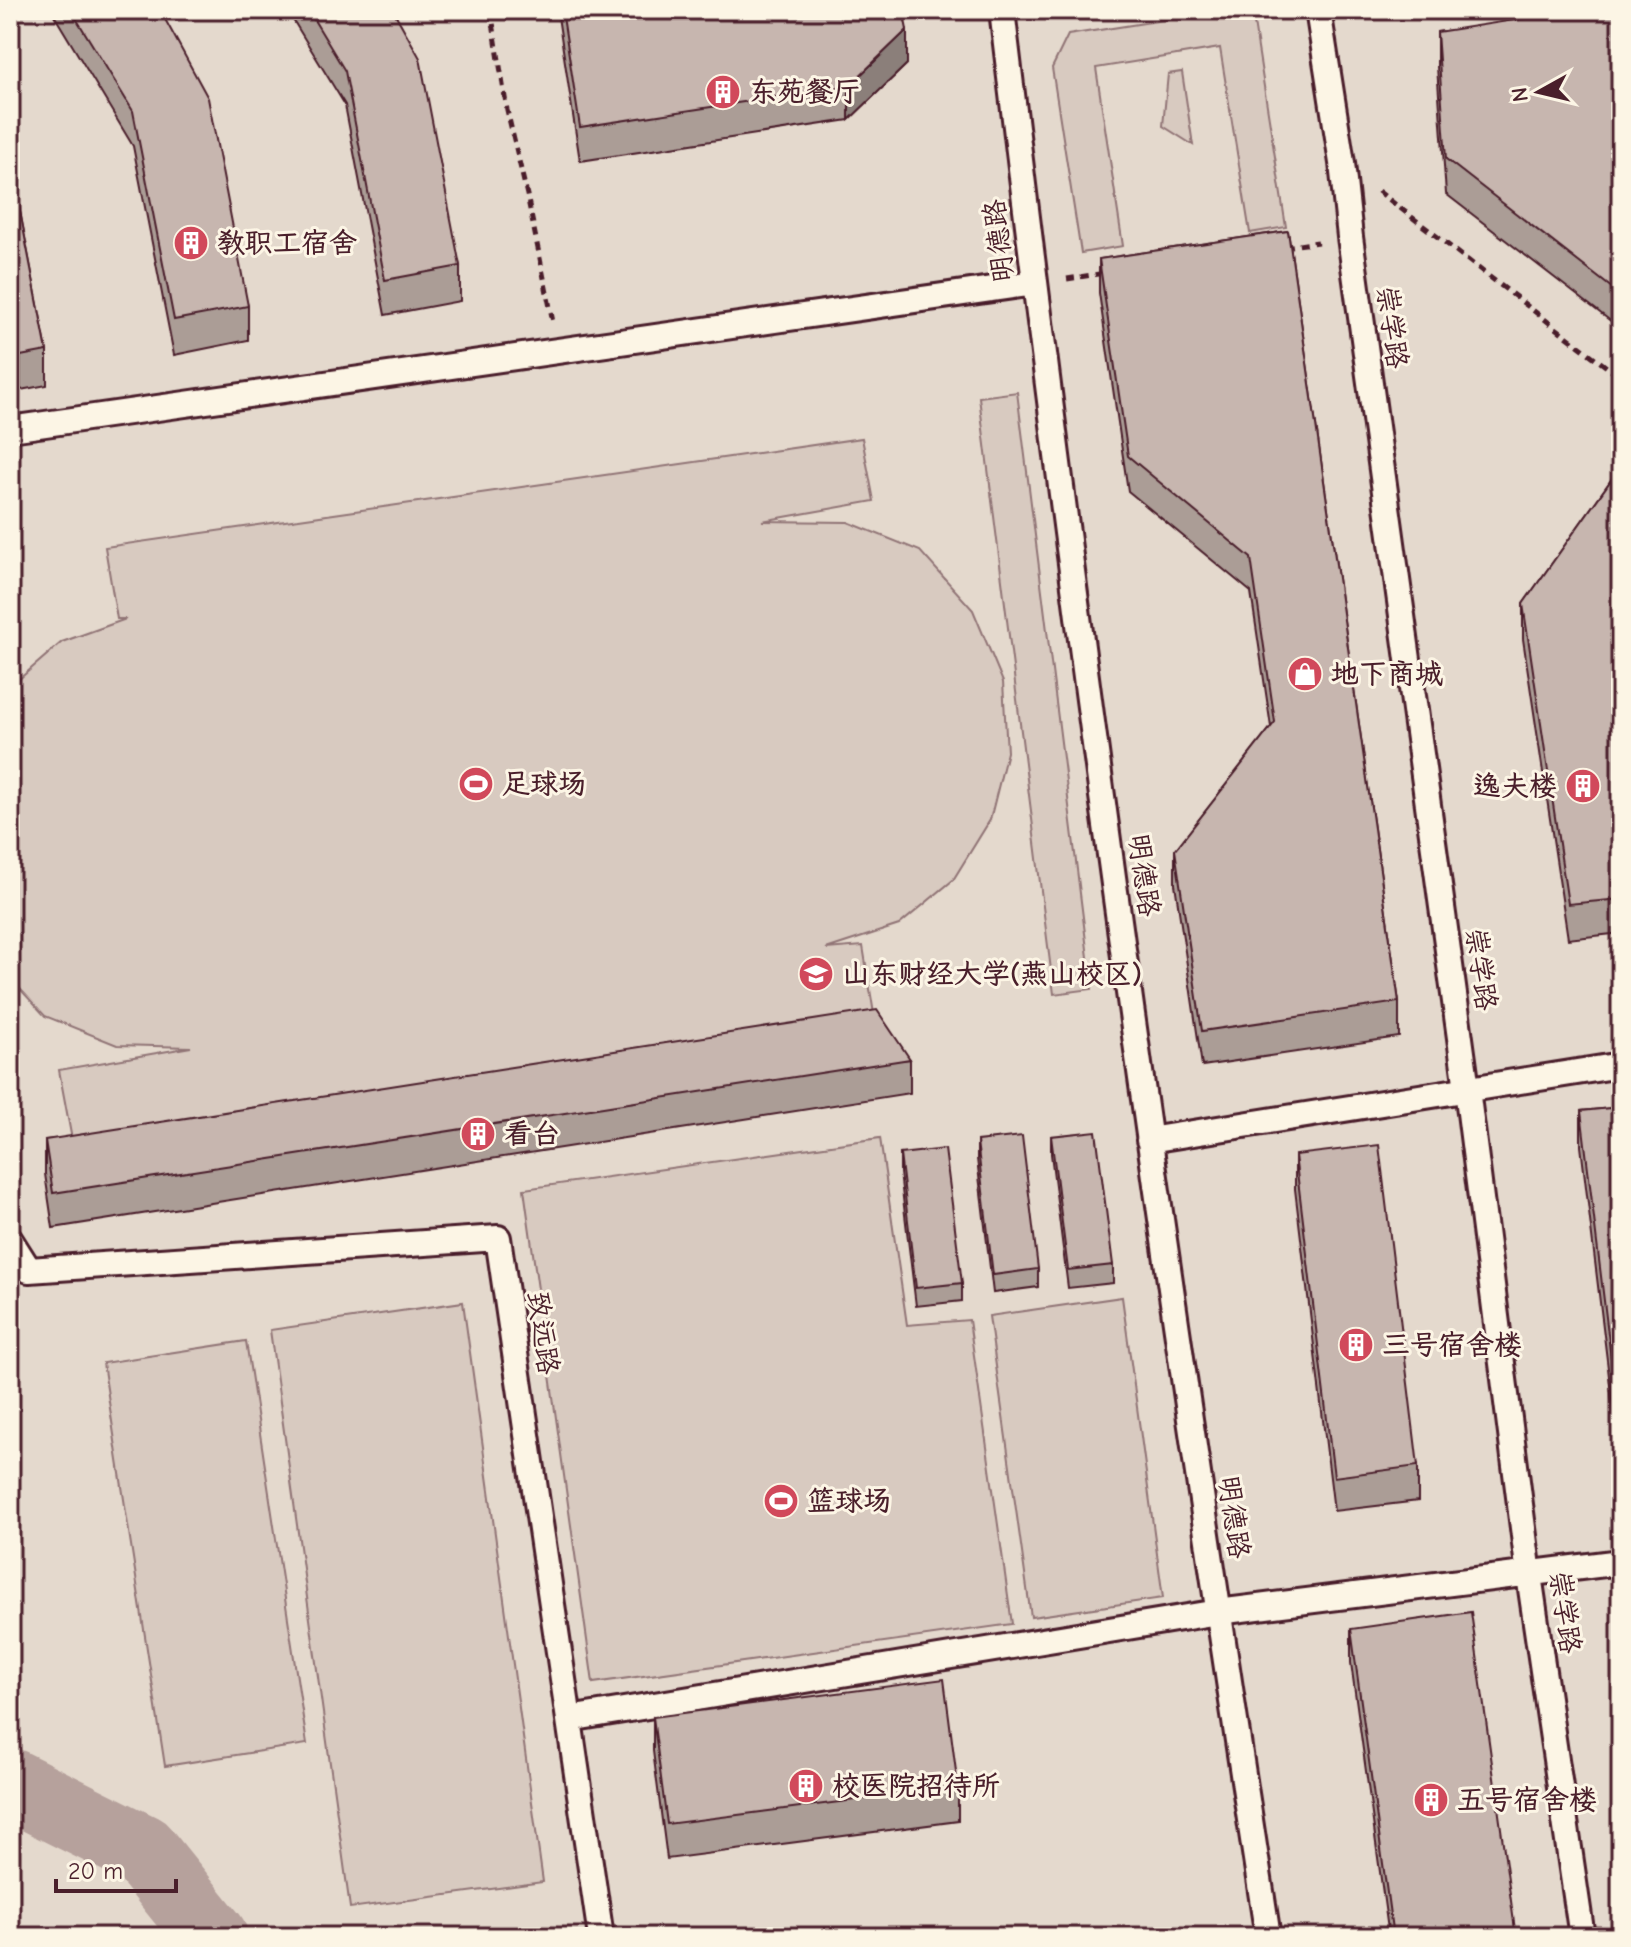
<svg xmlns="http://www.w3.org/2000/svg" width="1631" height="1947" viewBox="0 0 1631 1947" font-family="'Comic Neue','LXGW WenKai TC',sans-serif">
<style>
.built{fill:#e4d9cd}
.green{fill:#d8cac0;stroke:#917476;stroke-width:2}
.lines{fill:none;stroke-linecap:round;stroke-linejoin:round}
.river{stroke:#b6a19c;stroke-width:72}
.service-casing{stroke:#4a1f2b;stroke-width:30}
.path{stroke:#4a1f2b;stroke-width:5;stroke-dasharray:8 6;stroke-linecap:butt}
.service{stroke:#fcf5e5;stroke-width:24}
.wall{fill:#ab9d96;stroke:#4a1f2b;stroke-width:2}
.shaded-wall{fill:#8b7f7a;stroke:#4a1f2b;stroke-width:2}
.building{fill:#c7b6af;stroke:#4a1f2b;stroke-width:2}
.labels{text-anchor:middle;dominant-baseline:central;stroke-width:6;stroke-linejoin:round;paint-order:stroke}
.poi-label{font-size:28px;font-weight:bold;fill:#4a1f2b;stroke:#fcf5e5;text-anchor:start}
.street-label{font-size:28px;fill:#4a1f2b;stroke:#fcf5e5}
</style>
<rect width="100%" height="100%" fill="#f1e8da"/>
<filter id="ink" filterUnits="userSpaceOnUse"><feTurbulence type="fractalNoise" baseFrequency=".0125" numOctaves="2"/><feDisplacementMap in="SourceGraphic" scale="16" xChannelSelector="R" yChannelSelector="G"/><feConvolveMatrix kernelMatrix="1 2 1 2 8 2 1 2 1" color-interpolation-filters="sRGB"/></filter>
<g filter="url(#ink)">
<!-- built -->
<path class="built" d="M10,10h1611v1927h-1611z"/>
<!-- green -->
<path class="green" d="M1227,10h25l34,217 -36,6 -30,-185 -124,20 27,178 -42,7 -29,-185 16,-33z
M1182,72l11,73 -30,-19 5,-52z
M1017,392l75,597 -38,5 -75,-597z
M862,438l12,63 -112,20 86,1 72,29 53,59 30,72 4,70 -17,68 -37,60 -54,45 -73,24 37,-3 12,74 -802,125 -14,-75 132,-23 -74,-2 -72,-29 -35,-38v-291l52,-45 64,-23h-9l-12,-72z
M880,1138l27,187 62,-5 43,304 -419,59 -69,-494z
M1122,1297l41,301 -132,19 -42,-301z
M463,1302l80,580 -193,26 -80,-578z
M246,1341l61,403 -142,22 -62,-403z"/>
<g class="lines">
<!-- river -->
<path class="river" d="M10,1784l132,66 70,87"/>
<defs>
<path id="service" d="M1002,10c76,644 167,1286 266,1927
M1318,10l24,153 8,74 117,852 62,486 53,362
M10,429l1024,-146
M1149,1140l472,-75
M10,1240l19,30 469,-32 103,699
M569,1719l649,-107 403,-50"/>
</defs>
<!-- service casing -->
<use href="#service" class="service-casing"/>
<!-- path -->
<path class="path" d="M491,10l16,100 20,85 26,127
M1378,191l243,187
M1285,247l33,-5
M1067,279l38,-6"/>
<!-- service -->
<use href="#service" class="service"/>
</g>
<!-- wall -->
<path class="wall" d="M51,10h109l88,296v34l-74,15 -41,-209z
M287,10h106l67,256v35l-75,14 -40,-210z
M557,10h346l4,54 -58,56 -269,41z
M1621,10v319l-175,-135 -9,-127v-35z
M10,160l37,191v34l-37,7z
M1288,231l111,771v35l-197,29 -27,-182v-34l96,-123 -20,-135 -123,-101 -29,-198v-34z
M1621,466v467l-53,6 -45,-300v-35z
M910,1059v34l-857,135 -8,-54v-34z
M1621,1107v360h-1l-39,-321v-35z
M1051,1136l62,129v18l-45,5 -17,-134z
M977,1141l61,128v18l-45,6 -16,-134z
M900,1154l62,129v18l-46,5 -16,-133z
M1295,1155l123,311v35l-84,10 -39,-322z
M1351,1629l165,308h-127l-38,-274z
M653,1717l305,70v34l-291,38 -14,-108z"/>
<!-- shaded-wall -->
<path class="shaded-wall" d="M907,30v34l-58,56v-34z"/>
<!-- building -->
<path class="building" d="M71,10h89l48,88 40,208 -74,14 -41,-209z
M308,10h85l27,48 40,208 -75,14 -40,-209z
M562,10h341l4,20 -58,56 -269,41z
M1578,10h43v285l-175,-136 -9,-127z
M10,160l37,191 -37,7z
M1288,231l111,771 -197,29 -27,-181 100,-128 -24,-164 -123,-102 -29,-197z
M1621,466v433l-53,5 -45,-300z
M877,1010l33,49 -857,134 -8,-53z
M1621,1107v326h-1l-39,-322z
M1096,1131l17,134 -45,5 -17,-134z
M1022,1136l16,133 -45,6 -16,-134z
M1379,1145l39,321 -84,11 -39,-322z
M945,1149l17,134 -46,5 -16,-134z
M1471,1612l45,325h-123l-42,-308z
M944,1679l14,108 -291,37 -14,-107z"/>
</g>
<!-- icons -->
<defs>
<symbol id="building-disc" viewBox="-11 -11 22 22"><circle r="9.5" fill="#d1495b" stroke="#fcf5e5"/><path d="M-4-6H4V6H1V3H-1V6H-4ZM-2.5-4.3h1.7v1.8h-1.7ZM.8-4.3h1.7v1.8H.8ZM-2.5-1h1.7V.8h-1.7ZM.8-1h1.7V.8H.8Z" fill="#fff"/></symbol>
<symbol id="shop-disc" viewBox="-11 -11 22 22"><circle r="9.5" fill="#d1495b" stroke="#fcf5e5"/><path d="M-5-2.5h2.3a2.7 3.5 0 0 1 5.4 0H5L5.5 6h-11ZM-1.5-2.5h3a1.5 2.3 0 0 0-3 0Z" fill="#fff"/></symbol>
<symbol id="stadium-disc" viewBox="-11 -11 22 22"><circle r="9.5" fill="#d1495b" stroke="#fcf5e5"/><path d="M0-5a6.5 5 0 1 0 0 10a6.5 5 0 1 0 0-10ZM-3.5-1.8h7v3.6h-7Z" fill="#fff"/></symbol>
<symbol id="university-disc" viewBox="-11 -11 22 22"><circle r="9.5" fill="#d1495b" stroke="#fcf5e5"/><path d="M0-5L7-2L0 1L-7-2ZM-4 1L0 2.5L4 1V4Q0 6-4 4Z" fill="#fff"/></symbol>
</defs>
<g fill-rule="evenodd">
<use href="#building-disc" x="703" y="72" width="40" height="40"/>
<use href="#building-disc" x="171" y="223" width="40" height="40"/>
<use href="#shop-disc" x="1285" y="654" width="40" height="40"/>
<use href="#stadium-disc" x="456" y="764" width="40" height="40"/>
<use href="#building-disc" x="1563" y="766" width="40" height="40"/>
<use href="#university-disc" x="796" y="954" width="40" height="40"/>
<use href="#building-disc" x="458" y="1114" width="40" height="40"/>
<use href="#building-disc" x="1336" y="1325" width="40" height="40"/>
<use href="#stadium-disc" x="761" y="1481" width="40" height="40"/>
<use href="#building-disc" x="786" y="1766" width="40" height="40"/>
<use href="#building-disc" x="1411" y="1780" width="40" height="40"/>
</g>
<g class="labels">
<!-- poi labels -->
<g class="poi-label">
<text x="749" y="92">东苑餐厅</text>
<text x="217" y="243">教职工宿舍</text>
<text x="1331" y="674">地下商城</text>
<text x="502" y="784">足球场</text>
<text x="1557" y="786" text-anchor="end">逸夫楼</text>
<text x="842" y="974">山东财经大学(燕山校区)</text>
<text x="504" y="1134">看台</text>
<text x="1382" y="1345">三号宿舍楼</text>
<text x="807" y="1501">篮球场</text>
<text x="832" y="1786">校医院招待所</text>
<text x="1457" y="1800">五号宿舍楼</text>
</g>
<!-- street labels -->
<g class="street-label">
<text transform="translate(999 241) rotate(-97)">明德路</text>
<text transform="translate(1392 327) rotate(82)">崇学路</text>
<text transform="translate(1144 875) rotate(82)">明德路</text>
<text transform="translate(1481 969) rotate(82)">崇学路</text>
<text transform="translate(543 1333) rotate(82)">致远路</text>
<text transform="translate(1234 1517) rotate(82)">明德路</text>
<text transform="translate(1565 1612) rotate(82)">崇学路</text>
</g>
</g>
<!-- margin -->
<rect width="1631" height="1947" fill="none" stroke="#fcf5e5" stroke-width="40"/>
<rect x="20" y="20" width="1591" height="1907" fill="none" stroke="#4a1f2b" stroke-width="3" filter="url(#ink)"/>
<!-- north arrow -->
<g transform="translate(1539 92) rotate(262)" stroke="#fcf5e5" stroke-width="6" paint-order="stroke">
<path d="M0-6L14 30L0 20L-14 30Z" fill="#4a1f2b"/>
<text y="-12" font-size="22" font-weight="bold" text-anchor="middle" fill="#4a1f2b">N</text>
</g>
<!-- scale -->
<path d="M56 1879v12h120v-12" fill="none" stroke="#4a1f2b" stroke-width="4"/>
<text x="68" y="1879" font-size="24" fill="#4a1f2b" stroke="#fcf5e5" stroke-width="6" paint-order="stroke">20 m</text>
</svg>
